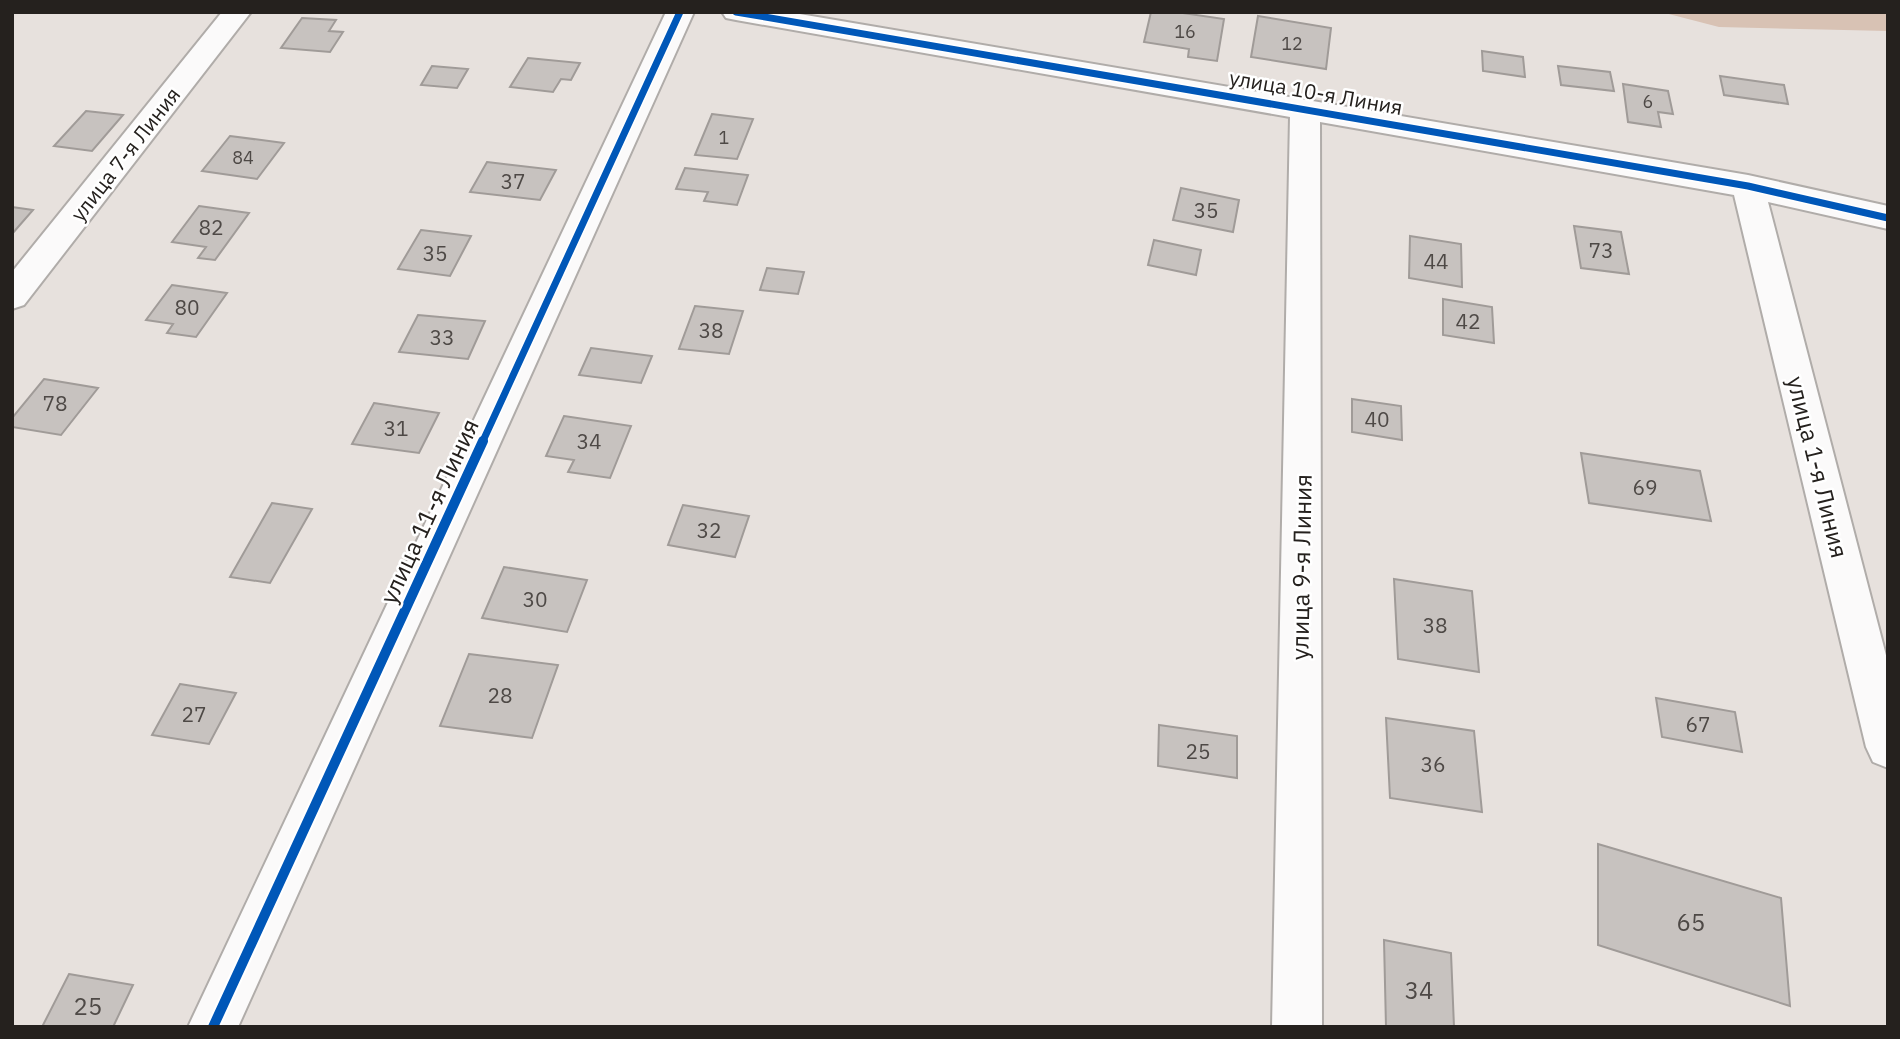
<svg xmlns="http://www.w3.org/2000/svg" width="1900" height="1039" viewBox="0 0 1900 1039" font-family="'IBM Plex Sans',sans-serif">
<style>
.green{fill:#d8c2b4}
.building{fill:#c7c2bf;stroke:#a09b98;stroke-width:2}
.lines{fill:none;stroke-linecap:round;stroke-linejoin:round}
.minor-casing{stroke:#b0aca9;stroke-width:4}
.minor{fill:#fbfafa;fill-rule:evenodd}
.cycleway-far1-casing{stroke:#fff;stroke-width:10}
.cycleway-casing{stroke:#fff;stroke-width:14}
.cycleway-far1{stroke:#0057b8;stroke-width:7}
.cycleway{stroke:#0057b8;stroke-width:10}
.labels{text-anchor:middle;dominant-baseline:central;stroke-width:5;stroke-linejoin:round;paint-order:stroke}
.far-number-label{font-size:18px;fill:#4e4946}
.far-street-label{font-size:21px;fill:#25211e;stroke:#fff}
.number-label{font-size:21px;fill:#4e4946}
.street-label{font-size:24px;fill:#25211e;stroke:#fff}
.near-number-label{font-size:24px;fill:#4e4946}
</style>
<rect width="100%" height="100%" fill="#e7e1dd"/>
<!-- green -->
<path class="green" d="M1661,12h227v19l-169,-4z"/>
<!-- building -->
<path class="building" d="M1151,12h25l48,7 -7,42 -29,-4 1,-8 -45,-7z
M1258,16l73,12 -5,41 -75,-12z
M302,18l34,2 -7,11 14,1 -13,20 -49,-4z
M1482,51l41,6 2,20 -42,-6z
M528,58l52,5 -9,17 -10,-1 -8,13 -43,-5z
M432,66l36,3 -11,19 -36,-3z
M1558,66l52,6 4,19 -53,-6z
M1720,76l64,9 4,19 -64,-9z
M1623,84l45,7 5,23 -15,-2 3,15 -33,-5z
M86,111l37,4 -31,36 -38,-5z
M712,114l41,5 -16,40 -42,-4z
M230,136l54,7 -27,36 -55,-8z
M487,162l69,8 -16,30 -70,-8z
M685,168l63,7 -11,30 -33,-4 4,-9 -32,-3z
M1181,188l58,12 -6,32 -60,-12z
M199,206l50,7 -34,47 -17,-2 8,-11 -34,-5z
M12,207l21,3 -21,24z
M1574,226l47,6 8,42 -48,-6z
M421,230l50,6 -21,40 -52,-7z
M1410,236l51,8 1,43 -53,-9z
M1154,240l47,10 -5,25 -48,-10z
M767,268l37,4 -6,22 -38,-4z
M172,285l55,8 -31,44 -29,-4 6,-9 -27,-4z
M1443,299l49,8 2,36 -51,-8z
M695,306l48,5 -14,43 -50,-5z
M418,315l67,6 -17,38 -69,-7z
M591,348l61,8 -11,27 -62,-8z
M44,379l54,9 -37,47 -49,-8v-9z
M1352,399l49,7 1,34 -50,-8z
M374,403l65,10 -20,40 -67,-9z
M564,416l67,10 -21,52 -42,-6 6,-12 -28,-4z
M1581,453l119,18 11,50 -122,-18z
M272,503l40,6 -42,74 -40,-6z
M683,505l66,11 -14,41 -67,-12z
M504,567l83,13 -20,52 -85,-14z
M1394,579l78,12 7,81 -81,-13z
M469,654l89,11 -26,73 -92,-12z
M180,684l56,9 -27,51 -57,-9z
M1656,698l79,14 7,40 -80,-15z
M1386,718l88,13 8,81 -92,-14z
M1159,725l78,11v42l-79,-12z
M1598,844l183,54 9,108 -192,-61z
M1384,940l67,13 3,74h-68z
M69,974l64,11 -20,42h-71z"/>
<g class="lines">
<defs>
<path id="minor" d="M222,12h29l-227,293 -12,4v-37z
M666,12h28l-456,1015h-50z
M722,12h66l960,163 140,31v23l-120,-27 120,461v105l-15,-6 -7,-15 -132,-552 -414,-73 2,905h-50l18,-910 -554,-97 -10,-2z"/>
</defs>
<!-- minor casing -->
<use href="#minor" class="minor-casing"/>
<!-- minor -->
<use href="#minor" class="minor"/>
<defs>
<path id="cycleway-far1" d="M736,12l1012,174 140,32
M482,443l198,-431"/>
<path id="cycleway" d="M213,1027l270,-586"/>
</defs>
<!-- cycleway-far1 casing -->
<use href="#cycleway-far1" class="cycleway-far1-casing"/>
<!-- cycleway casing -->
<use href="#cycleway" class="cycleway-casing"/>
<!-- cycleway-far1 -->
<use href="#cycleway-far1" class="cycleway-far1"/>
<!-- cycleway -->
<use href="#cycleway" class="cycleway"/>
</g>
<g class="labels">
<!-- far-number labels -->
<g class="far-number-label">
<text x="1185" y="31">16</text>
<text x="1292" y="43">12</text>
<text x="1648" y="101">6</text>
<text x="724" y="137">1</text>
<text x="243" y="157">84</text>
</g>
<!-- far-street labels -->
<g class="far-street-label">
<text transform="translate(1316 92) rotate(10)">улица 10-я Линия</text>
<text transform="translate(125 154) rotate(-52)">улица 7-я Линия</text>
</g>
<!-- number labels -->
<g class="number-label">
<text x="513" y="181">37</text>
<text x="1206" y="210">35</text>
<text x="211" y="227">82</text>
<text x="1601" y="250">73</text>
<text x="435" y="253">35</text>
<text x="1436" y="261">44</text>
<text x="187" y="307">80</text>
<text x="1468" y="321">42</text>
<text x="711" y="330">38</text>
<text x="442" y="337">33</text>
<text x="55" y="403">78</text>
<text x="1377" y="419">40</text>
<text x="396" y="428">31</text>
<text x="589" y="441">34</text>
<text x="1645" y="487">69</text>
<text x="709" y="530">32</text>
<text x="535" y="599">30</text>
<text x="1435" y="625">38</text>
<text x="500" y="695">28</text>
<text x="194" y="714">27</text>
<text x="1698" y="724">67</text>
<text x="1198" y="751">25</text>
<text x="1433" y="764">36</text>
</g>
<!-- street labels -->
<g class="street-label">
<text transform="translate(1818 467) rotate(76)">улица 1-я Линия</text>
<text transform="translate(429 511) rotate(-65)">улица 11-я Линия</text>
<text transform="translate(1301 567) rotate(-89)">улица 9-я Линия</text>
</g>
<!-- near-number labels -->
<g class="near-number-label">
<text x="1691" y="922">65</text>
<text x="1419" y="990">34</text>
<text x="88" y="1006">25</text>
</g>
</g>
<!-- border -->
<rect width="1900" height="1039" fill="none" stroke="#25211e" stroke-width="28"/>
</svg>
